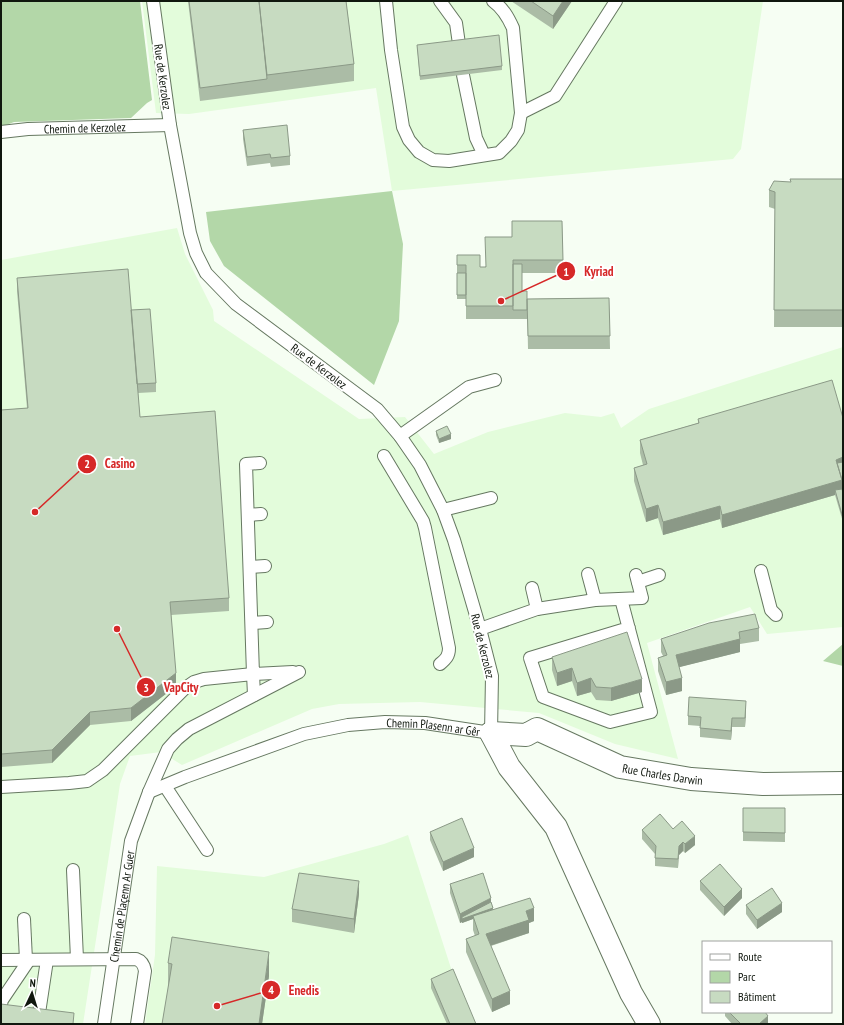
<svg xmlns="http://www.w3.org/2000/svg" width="844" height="1025" viewBox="0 0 844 1025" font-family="'PT Sans Narrow',sans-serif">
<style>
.built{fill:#e3fcdb}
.green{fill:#b3d7a8}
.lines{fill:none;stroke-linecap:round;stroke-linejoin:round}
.service-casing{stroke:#667861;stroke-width:14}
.minor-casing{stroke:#667861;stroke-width:24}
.service{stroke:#fff;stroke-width:12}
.minor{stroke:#fff;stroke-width:22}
.wall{fill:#abbca6}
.shaded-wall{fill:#8b9987}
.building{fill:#c7dbc1;stroke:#8b9987}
.labels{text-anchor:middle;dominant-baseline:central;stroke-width:4;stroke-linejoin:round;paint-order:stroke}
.street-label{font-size:12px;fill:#10170e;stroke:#fff}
.leader{fill:none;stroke:#d62828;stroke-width:1.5}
.callout-dot{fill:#d62828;stroke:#fff;stroke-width:1.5}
.mark-label{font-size:12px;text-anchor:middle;font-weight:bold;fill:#fff}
.callout-label{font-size:13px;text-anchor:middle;font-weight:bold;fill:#d62828;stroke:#fff;stroke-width:4;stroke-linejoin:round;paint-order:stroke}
</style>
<rect width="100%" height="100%" fill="#f6fef3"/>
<!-- built -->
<path class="built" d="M142,1h621l-22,148 -8,10 -341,32 -16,-103 -187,26 -33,-1z
M177,228l8,26 28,56 1,11 145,98 46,-2 29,37 54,-22 77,-19 36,4 13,-4 7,15 28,-19 194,-62v280l-76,7 -17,-27 -103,36 31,116 -63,-15 -76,-31 -119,-11 -81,2 -27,5 -130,56 -21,-13 -31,4 -10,28 -37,240h-82v-764z
M408,835l61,189h-324l10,-69 2,-89 107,11 120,-33z"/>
<!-- green -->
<path class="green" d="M1,1h139l12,99 -5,3 -16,15 -117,4 -13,5z
M392,191l11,53 -4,77 -25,64 -150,-119 -14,-25 -4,-29z
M843,644v22l-20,-5z"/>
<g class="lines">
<defs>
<g id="service">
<path d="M386,1l5,49 12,77 6,13 10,12 14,8 16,1 50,-8 12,-12 7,-11 3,-17 -8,-85c-5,-11 -10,-20 -20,-27"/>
<path d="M440,1l16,22 3,21"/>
<path d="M463,75l13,63 8,17"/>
<path d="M521,113l34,-17 61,-95"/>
<path id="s1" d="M1,132l27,-3 142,-4"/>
<path d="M400,436l69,-49 26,-7"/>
<path d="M384,456l39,65 2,7 24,120c0,8 -3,11 -9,16"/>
<path d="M260,463l-14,1 7,210 40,-2"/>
<path d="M443,510l48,-12"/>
<path d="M248,515l13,-1"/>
<path d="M250,567l15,-1"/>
<path d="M761,571l10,39 5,5"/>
<path d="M588,574l7,26"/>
<path d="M638,582l21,-7"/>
<path d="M532,588l5,21"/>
<path d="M621,599l30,113 -41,10 -67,-25 -13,-39 99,-30"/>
<path d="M252,623l15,-1"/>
<path d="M480,629l57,-20 58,-9 47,-2 -6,-23"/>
<path d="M165,786l42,64"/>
<path d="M1,787l68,-4 18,-2 16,-11 81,-81 10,-7 10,-3 49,-5 1,21"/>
<path id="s2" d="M149,792l36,-15 119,-43 44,-9 37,-3 40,1 66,10 1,-57 -12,-47 -26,-89 -11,-30 -23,-45 -20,-29 -23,-27 -141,-105 -30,-31 -10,-20 -6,-20 -20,-108 -17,-124"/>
<path d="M73,870l4,89"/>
<path d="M24,919l2,41"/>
<path d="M1,960l135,-1c6,2 8,6 9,12l-8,53"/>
<path d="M1,1004l1,-4 27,-40"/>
<path d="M39,1013l8,-53"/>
<path id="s3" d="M104,1024l27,-183 18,-49 19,-43 9,-10 12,-10 110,-57"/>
</g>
<g id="minor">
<path id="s4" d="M491,733l35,2 11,-6 83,38 71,12 72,5 80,-1"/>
<path d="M491,733l18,34 47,60 75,166 18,31"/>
</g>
</defs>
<!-- service casing -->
<use href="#service" class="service-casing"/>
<!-- minor casing -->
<use href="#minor" class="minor-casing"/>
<!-- service -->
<use href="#service" class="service"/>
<!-- minor -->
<use href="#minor" class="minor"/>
</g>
<!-- wall -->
<path class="wall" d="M188,1h158l8,63v17l-154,20z
M511,1h61l-19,28z
M417,45l85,21v4l-82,10z
M243,130l47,26v9l-19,2 -1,-4 -23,3 -4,-27z
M843,179v148h-69l1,-118 -6,-2v-17l21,-8z
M562,221l1,52h-41v18h5v28h-61v-31v11h-9v-44l23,12h5l27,-30z
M17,278l114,32 25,73v9l-18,1 2,24 89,181v13l-58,4 5,71 -45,35 -41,4 -38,38 -51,4v-357l26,-2 -10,-117z
M609,298l1,51h-82l-1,-50z
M843,418v104l-8,-27 -113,33 -2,-9 -57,16 -5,-17 -12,4 -12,-41v-13l9,-3 -3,-12v-13l58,-17v-4z
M436,431l15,8 -12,4 -3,-8z
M759,628v13l-19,3v8l-61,15 3,24 -16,4 -8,-24v-13l5,-2 -2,-4v-13z
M552,657l90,35 -31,9 -15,-1 -5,-8 -14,4 -5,-15 -15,5 -5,-16z
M746,710l-1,17h-13l-1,13 -31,-3v-11l-12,-1v-9z
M743,808h42v34l-42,-1z
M673,829l22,16 -10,8 -2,-2 -4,4 -1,13 -23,-2v-12l-13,-15v-9z
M430,832l44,25 -31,14 -13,-31z
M700,881l42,17 -18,18 -24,-26z
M450,884l41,19 2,7 41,11 -5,2v10l-38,13 19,58 -18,8 -26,-60v-13l9,-3 -2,-6v-11l-11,4v-1l-2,1 -10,-30z
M359,894l-5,39 -62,-11v-13z
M746,905l36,7 -25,17 -11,-15z
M168,963l101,13 -7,48h-100l7,-37 -1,-1z
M431,979l45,45h-29l-16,-36z
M725,1012h40l3,12h-36l-7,-8z"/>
<!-- shaded-wall -->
<path class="shaded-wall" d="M563,1h9l-19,28v-13z
M451,434v5l-12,4v-4z
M843,457v13l-5,2 -2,-12z
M842,480v13l-7,-3v5l-113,33v-13z
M658,505v13l-12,4v-13z
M720,506v13l-57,16v-13z
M740,639v13l-64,16v-13z
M572,668v13l-15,5v-13z
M176,673v13l-45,35v-13z
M591,678v14l-14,4v-13z
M682,678v13l-16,4v-13z
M642,679v13l-31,9v-13z
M746,701v9l-1,17v-9z
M90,712v13l-38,38v-13z
M732,718v9l-1,13v-9z
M695,836v9l-10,8v-9z
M683,842v9l-4,4 -1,13 1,-22z
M474,848v9l-31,14v-9z
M359,881v13l-5,39v-14z
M742,889v9l-18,18v-9z
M491,898v9l2,1v4l-20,4v3l-11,4v-6v5l-2,1v-9z
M782,903v9l-25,17v-9z
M534,908v13l-5,2v10l-43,14v-13l40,-23z
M269,952v24l-7,48h-3z
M510,991v13l-18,8v-13z
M768,1016v8h-9z"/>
<!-- building -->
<path class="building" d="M189,1h70l8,78 -67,9z
M259,1h87l8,63 -87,11z
M531,1h32l-10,15z
M499,35l3,31 -82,10 -3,-31z
M287,125l3,31 -19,2 -1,-4 -23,3 -4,-27z
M790,179h53v131h-69l1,-118 -6,-2 5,-9 17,1z
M512,221h50l1,39h-50v46h-47v-41h-9v-10h23v12h6l-1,-30h27z
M513,264h9v27h5v19h-14z
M128,269l12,148 75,-6 14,187 -59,4 6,71 -45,35 -41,4 -38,38 -51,4v-344l27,-2 -11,-130z
M457,273h9v22h-9z
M609,298l1,38h-82l-1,-37z
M150,309l6,74 -19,1 -6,-74z
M832,380l11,38v39l-7,3 6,20 -120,35 -2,-9 -57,16 -5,-17 -12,4 -12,-41 13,-4 -7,-24 59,-17 -1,-4z
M447,426l4,8 -12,5 -3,-8z
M843,462v27l-1,-5v-4l-5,-17z
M842,489l1,4v25l-8,-28z
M755,614l4,14 -20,4 1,7 -64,16 6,23 -16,4 -8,-24 9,-3 -6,-16 48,-16z
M627,632l15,47 -31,9 -15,-1 -5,-9 -14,5 -5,-15 -15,5 -5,-16z
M689,697l57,4 -1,17h-13l-1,13 -31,-3 1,-11 -13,-1z
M743,808h42v25l-42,-1z
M660,814l13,15 9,-8 13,15 -10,8 -2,-2 -4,4 -1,13 -23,-1 1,-12 -14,-16z
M462,818l12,30 -31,14 -13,-30z
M720,864l22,25 -18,18 -24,-26z
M299,873l60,8 -5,38 -62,-10z
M483,873l8,25 -31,16 -10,-30z
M772,888l10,15 -25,17 -11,-15z
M530,898l4,10 -8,3 3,9 -43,14 24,57 -18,8 -26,-60 13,-5 -6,-18z
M491,902l2,6 -31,11v-2z
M172,937l97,15 -10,72h-97l10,-60 -4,-1z
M453,969l23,55h-26l-19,-45z
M1,1004l73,9 -1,11h-72z
M729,1012h36l3,4 -9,8h-18z"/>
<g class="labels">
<!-- street labels -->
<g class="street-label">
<text transform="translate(163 77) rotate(82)">Rue de Kerzolez</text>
<text stroke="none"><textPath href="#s1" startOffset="84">Chemin de Kerzolez</textPath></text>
<text transform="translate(319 366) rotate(37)">Rue de Kerzolez</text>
<text transform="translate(483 646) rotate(76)">Rue de Kerzolez</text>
<text stroke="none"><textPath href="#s2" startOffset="296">Chemin Plasenn ar Gêr</textPath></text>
<text stroke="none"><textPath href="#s4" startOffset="182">Rue Charles Darwin</textPath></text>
<text stroke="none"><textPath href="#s3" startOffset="119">Chemin de Plaçenn Ar Guer</textPath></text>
</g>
</g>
<!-- callouts -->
<path class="leader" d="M501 301L566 271M35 512L87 464M117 629L146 687M217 1006L271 990"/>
<g class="callout-dot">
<circle cx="501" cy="301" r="4"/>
<circle cx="35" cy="512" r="4"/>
<circle cx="117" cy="629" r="4"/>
<circle cx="217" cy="1006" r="4"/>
<circle cx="566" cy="271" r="10"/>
<circle cx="87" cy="464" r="10"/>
<circle cx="146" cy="687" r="10"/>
<circle cx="271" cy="990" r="10"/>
</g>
<g class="mark-label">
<text x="566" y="276">1</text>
<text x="87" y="468">2</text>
<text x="146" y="692">3</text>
<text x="271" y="994">4</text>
</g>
<g class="callout-label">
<text x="599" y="276">Kyriad</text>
<text x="120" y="468">Casino</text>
<text x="181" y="692">VapCity</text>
<text x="304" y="995">Enedis</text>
</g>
<!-- border -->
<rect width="844" height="1025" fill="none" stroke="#10170e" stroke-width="4"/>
<!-- legend -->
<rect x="702" y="941" width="130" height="72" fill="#ffffff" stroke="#9fa29f"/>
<rect x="710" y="954" width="20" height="6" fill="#ffffff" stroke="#9fa29f"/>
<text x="738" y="961" font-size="12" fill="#10170e">Route</text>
<rect x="710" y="971" width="20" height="12" fill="#b3d7a8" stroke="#9fa29f"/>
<text x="738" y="981" font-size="12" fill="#10170e">Parc</text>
<rect x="710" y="991" width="20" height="12" fill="#c7dbc1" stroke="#9fa29f"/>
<text x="738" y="1001" font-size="12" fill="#10170e">Bâtiment</text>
<!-- north arrow -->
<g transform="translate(32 993) rotate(4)" stroke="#ffffff" stroke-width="3" paint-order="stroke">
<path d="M0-3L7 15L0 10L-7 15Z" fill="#10170e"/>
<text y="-6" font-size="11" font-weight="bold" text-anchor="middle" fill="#10170e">N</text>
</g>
</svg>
